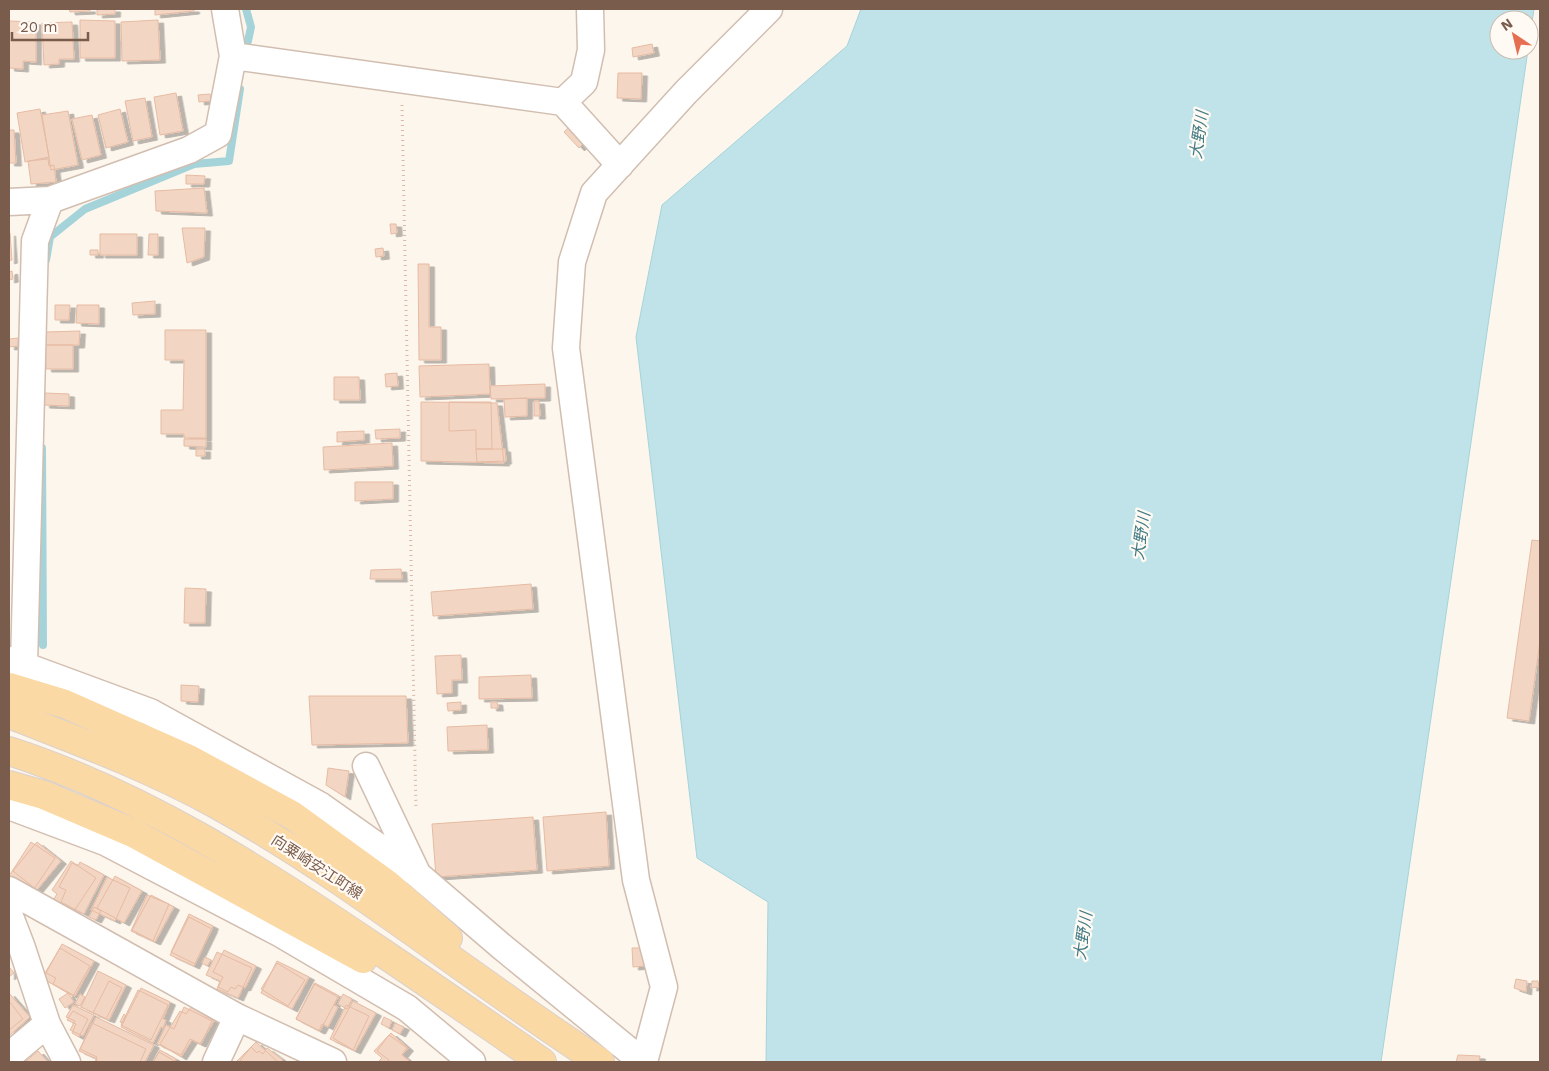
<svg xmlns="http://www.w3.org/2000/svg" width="1549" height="1071" viewBox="0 0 1549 1071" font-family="'Work Sans','Noto Sans JP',sans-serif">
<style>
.water{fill:#bfe3e8;stroke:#a5d3da}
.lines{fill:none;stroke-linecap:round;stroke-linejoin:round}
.stream{stroke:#a5d3da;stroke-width:8}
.building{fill:#f3d5c3;stroke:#e6bba3;filter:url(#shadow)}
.minor-casing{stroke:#d1beb0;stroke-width:29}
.major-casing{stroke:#dad1cd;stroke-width:30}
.path{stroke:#d9b8a5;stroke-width:3;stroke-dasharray:1 4;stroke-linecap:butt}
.minor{stroke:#fff;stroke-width:26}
.major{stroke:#fbd9a5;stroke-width:28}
.labels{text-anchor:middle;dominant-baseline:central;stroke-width:4.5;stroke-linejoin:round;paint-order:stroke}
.street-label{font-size:15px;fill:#7a5c4d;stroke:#fffaf3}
.water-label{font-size:16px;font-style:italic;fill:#437c86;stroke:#fffaf3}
</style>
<defs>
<filter id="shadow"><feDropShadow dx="5.5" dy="3" stdDeviation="0" flood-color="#0004"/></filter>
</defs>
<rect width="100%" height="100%" fill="#fdf6ec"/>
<!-- water -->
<path class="water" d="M861,9h673l-5,33v-22h-30v30h29l-147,1012h-615l2,-160 -71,-44 -61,-521 26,-132 185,-159z"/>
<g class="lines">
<!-- stream -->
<path class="stream" d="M246,9l5,18 -3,14
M46,260l4,-23 35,-28 109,-45 35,-3 11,-72
M42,448l1,197"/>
</g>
<!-- building -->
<path class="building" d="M69,9h21v2l-20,1z
M97,9h18v5l-18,1z
M155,9h39v2l-39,4z
M80,20l35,1v37h-35z
M158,20l2,40 -38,1 -1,-39z
M9,21l27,1v40l-13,-1v8l-14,-1z
M72,22l2,37h-15v5l-15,1 -2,-42z
M652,44l2,9 -21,4 -1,-9z
M618,73h24l-1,26 -24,-1z
M176,93l7,38 -23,4 -6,-38z
M210,94l1,7 -12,1 -1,-7z
M145,98l7,39 -19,4 -8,-40z
M40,109l9,48 -24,5 -8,-49z
M120,109l8,33 -22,6 -8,-33z
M68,111l10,54 -27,5 -9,-55z
M92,115l9,40 -19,5 -10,-41z
M571,125l15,16 -7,7 -15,-16z
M9,130h5l2,33h-7z
M48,159l1,7 5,-1 2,17 -25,2 -3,-23z
M186,175l19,1 -1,8h-18z
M204,188l3,25 -51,-2 -1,-20z
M390,224h6l1,9 -6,1z
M182,228h23l-1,29 -17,6z
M9,233h1l2,27 -3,1z
M100,234h37v21h-37z
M149,234h9v21h-10z
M383,248l1,8 -8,1 -1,-8z
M90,250h8v5h-8z
M418,264h11v63h12v33h-22z
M12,271l1,8 -4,1v-8z
M155,301v13l-22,1 -1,-12z
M55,305h15l-1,15h-14z
M77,305h22v19l-23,-1z
M165,330h41v108h-22v-4h-23v-24h22l1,-50h-19z
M80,331l-1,14h-34v-13z
M18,338v8l-9,1v-8z
M45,345h28v24h-27z
M489,364l1,30 -70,3 -1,-31z
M397,373l1,13 -12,1 -1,-13z
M334,377h25l1,23h-26z
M545,384v14l-54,1 -1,-13z
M45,393l24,1v12l-25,-1z
M527,398v18l-22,1 -1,-18z
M534,401h5l1,15h-6z
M421,402l76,1 7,60 -83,-2z
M449,402h42l1,47h-16v-19l-27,1z
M400,429v9l-24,1 -1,-9z
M364,431v9l-27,2v-10z
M184,439h22v8l-22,-1z
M392,443l1,23 -69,4 -1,-23z
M196,449h9v7h-9z
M476,449h29l1,12 -29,1z
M355,482h38v17l-38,2z
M1532,540l8,1v100l-11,80 -22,-3z
M401,569l1,10h-32l1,-9z
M531,584l2,25 -100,7 -2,-24z
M185,588l21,1 -1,34h-21z
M461,655l1,25h-10v13l-15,1 -2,-38z
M531,675l1,23 -53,1v-22z
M181,685l18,1 -1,16 -17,-1z
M309,696h97l2,47 -96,2z
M461,702v8l-13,1 -1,-8z
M491,702h6l1,6h-7z
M487,725l1,25 -40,1 -1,-24z
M328,768l21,3 -4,26 -19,-12z
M606,812l3,54 -62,5 -4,-54z
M533,817l4,53 -101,7 -4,-53z
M31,842l24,16 -23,34 -23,-16z
M37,842l24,19 -24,29 -24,-19z
M71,861l25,17 -24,36 -20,-12 5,-8 -5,-4z
M80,862l24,13 -20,39 -23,-12 5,-12 -7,-3 13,-24 6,3z
M115,876l27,15 -18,32 -27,-15z
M107,877l23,11 -15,33 -24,-11z
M147,895l22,9 -16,37 -22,-10z
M151,895l23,12 -19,35 -23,-12z
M94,907l7,4 -5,9 -7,-3z
M189,914l24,12 -18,38 -24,-12z
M189,917l23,12 -18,37 -24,-11z
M62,944l32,17 -19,35 -22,-12 3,-6 -10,-5z
M60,948l30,18 -17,30 -31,-18z
M632,948h13l1,18 -13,1z
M224,950l32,16 -11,22 -7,-3 -3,4 -4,-2 -3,5 -10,-5 5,-10 -10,-5z
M217,952l35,16 -14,30 -21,-9 3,-8 -14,-6z
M205,957l6,3 -4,6 -5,-3z
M277,961l32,16 -17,32 -31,-16z
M277,963l28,17 -17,26 -27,-17z
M9,967l5,6 -5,4z
M98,971l28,14 -17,35 -28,-13z
M1516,979l11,2 -1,11 -12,-4z
M109,981l13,7 -16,31 -13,-6z
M1532,981h6l1,6 -8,1z
M315,983l24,13 -5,9 4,2 -10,20 -6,-3 -3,7 -23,-12z
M314,984l24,13 -18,34 -24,-12z
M141,988l29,14 -7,17 3,1 -3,8 -2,-1 -8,16 -32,-16z
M138,990l30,15 -17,35 -30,-15z
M9,993l21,24 -21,19z
M68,993l6,9 -9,6 -6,-9z
M80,994l5,3 -5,9 -5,-2z
M343,994l9,5 -5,10 -9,-5z
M9,1001l14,18 -14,11z
M353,1001l23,12 -21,38 -22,-13z
M73,1005l21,10 -11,21 -13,-6 5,-9 -9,-4z
M346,1005l23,11 -16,34 -23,-11z
M184,1007l28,14 -11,23 -11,-5 -9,16 -24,-11 9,-19 8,4z
M191,1007l23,14 -14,23 -8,-4 -11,17 -21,-13 20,-33 6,3z
M73,1011l15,8 -9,18 -7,-4 4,-9 -9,-4z
M124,1014l2,2 -3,7 -3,-1z
M96,1017l58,28 -9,17h-50l2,-5 -17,-8z
M384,1017l8,4 -3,7 -8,-4z
M92,1023l54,26 -6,13h-44l1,-3 -18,-8z
M395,1023l9,4 -4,7 -8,-4z
M391,1033l17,15 -6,7 9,7h-33l4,-4 -8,-7z
M389,1035l18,13 -5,7 9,7h-23l1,-2 -12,-9z
M256,1042l22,20h-42z
M251,1047l6,6 2,-2 4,3 4,-6 16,12 -2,2h-42z
M160,1050l16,9 -1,3h-22z
M38,1051l10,11h-23z
M159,1052l17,10h-23z
M1458,1055l22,1 -1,6h-23z"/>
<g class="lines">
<defs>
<path id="minor" d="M233,56l330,46 57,63
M563,102l21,-20 7,-32 -1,-41
M9,202l41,-2 139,-50 29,-16 15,-78 -8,-47
M9,660l141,52 171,94 96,68 84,72 142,116
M24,665l11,-424 15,-41
M366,766l50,105
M9,806l96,36 176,92 126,74 65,54
M9,890l228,127
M9,914l13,34 25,76
M9,1056l38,-32 20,38
M216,1062l21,-45 96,45
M644,1062l20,-75 -28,-107 -70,-532 6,-86 22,-69 92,-101 83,-83"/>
<path id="major" d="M9,687l56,17 124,55 103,56 95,69 61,54
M9,714c69,27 139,53 205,89 136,75 256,175 386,259
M9,751c133,43 253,120 368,198 55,37 110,75 165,113
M9,785l35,10 89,38 230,126"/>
</defs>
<!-- minor casing -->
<use href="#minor" class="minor-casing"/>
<!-- major casing -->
<use href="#major" class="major-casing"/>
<!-- path -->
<path class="path" d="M402,105l14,704"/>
<!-- minor -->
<use href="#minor" class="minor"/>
<!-- major -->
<use href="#major" class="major"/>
</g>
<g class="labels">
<!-- street labels -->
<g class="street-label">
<text transform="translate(317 867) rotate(33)">向粟崎安江町線</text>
</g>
<!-- water labels -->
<g class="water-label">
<text transform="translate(1199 135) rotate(-82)">大野川</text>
<text transform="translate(1141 536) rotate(-82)">大野川</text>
<text transform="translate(1083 936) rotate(-82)">大野川</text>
</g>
</g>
<!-- border -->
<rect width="1549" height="1071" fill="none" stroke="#7a5c4d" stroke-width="20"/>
<!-- north arrow -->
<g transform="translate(1514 35) rotate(325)"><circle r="24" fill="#fffaf3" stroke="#cabbb1"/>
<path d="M0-4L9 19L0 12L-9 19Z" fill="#e76f51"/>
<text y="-8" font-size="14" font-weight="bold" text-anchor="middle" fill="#7a5c4d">N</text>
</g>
<!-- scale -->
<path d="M12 32v8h76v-8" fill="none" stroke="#7a5c4d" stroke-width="2.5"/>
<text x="20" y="32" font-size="15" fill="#7a5c4d" stroke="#fffaf3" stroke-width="4" paint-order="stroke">20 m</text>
</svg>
